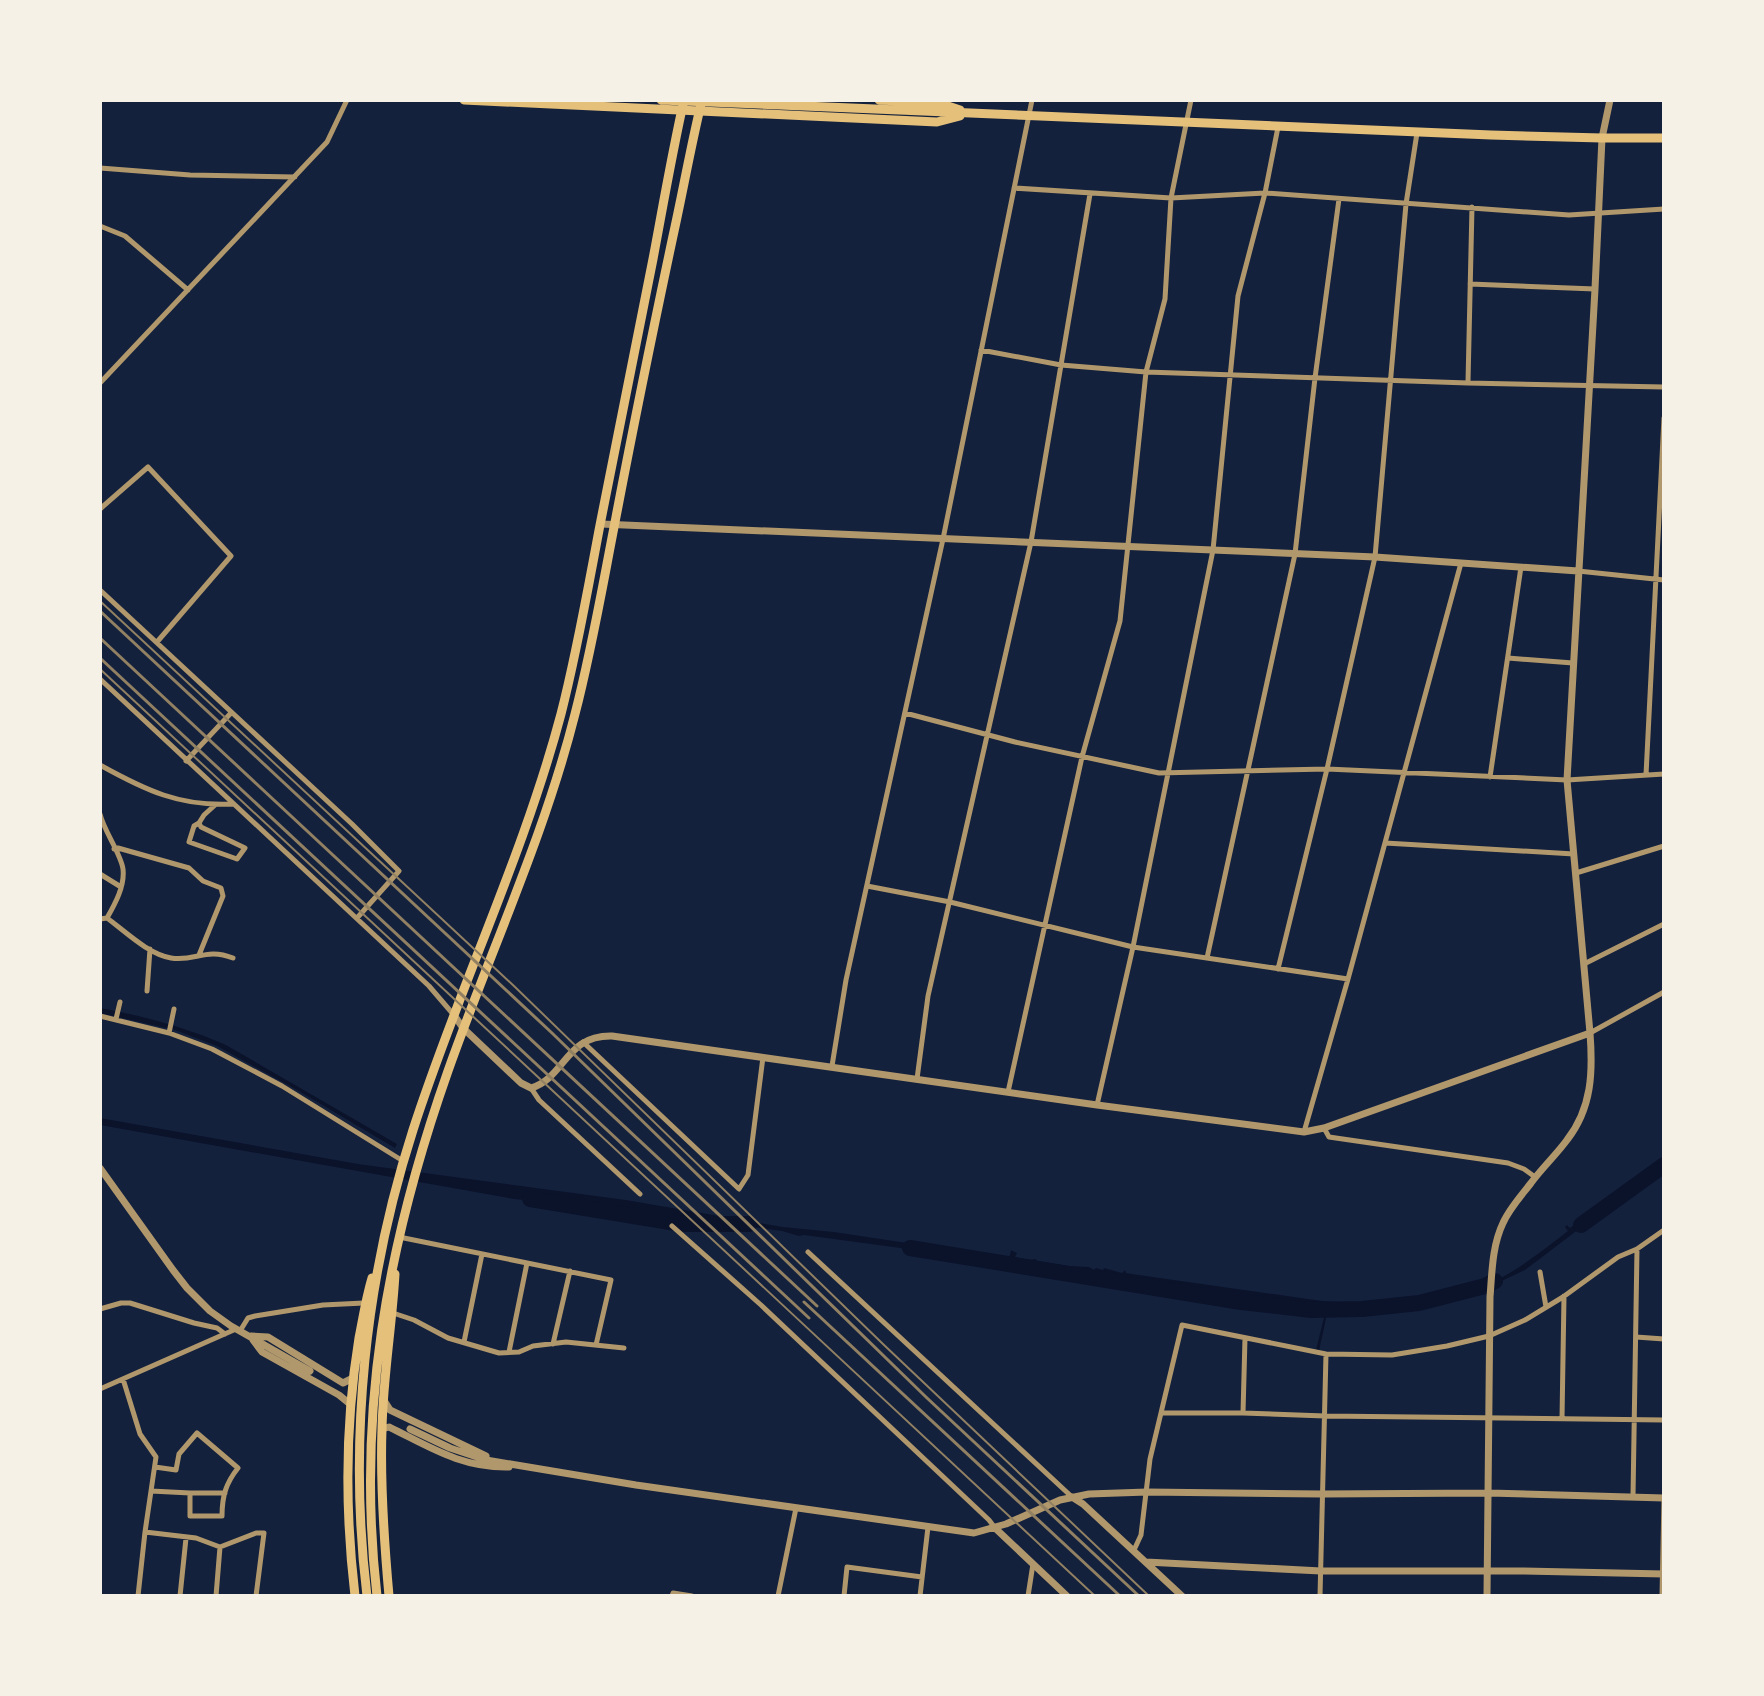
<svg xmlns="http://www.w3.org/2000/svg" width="1764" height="1696" viewBox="0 0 1764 1696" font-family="'Fira Sans Condensed',sans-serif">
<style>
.water{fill:#0b132b}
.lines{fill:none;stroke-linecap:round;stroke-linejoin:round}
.river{stroke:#0b132b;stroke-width:16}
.minor{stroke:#b1986c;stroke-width:5}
.tertiary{stroke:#b1986c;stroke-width:7}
.primary{stroke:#e5c07b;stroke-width:9}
.trunk{stroke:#e5c07b;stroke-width:9}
.tram{stroke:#918062;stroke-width:2}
.rail{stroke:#918062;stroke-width:3}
</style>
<rect width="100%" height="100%" fill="#14213d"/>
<!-- water -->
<path class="water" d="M100,1008c44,8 85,19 126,37l171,99 -2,4 -98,-58 -80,-44 -42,-16 -75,-17z
M100,1118l258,46 268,36 157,27 51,5 173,26 3,-3 1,-5 6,3 -2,4 15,3 5,-1 3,2 30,5 21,1 5,3 2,-2 7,2 1,-2 18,5 3,-3 1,3 13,2 183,26 32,2v2c51,2 102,-3 147,-27 24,-13 46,-31 67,-47l-3,-4 2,-2 3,3 17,-12v3l4,-2v-3l6,-4 3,3 -75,57 -51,24 -35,10 -42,6 -52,-2 -16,-3 -10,46 -3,-1 11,-45 -45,-6 -2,1 -98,-15 -2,8 -5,-3 4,-6 -3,1 -24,-4 -34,-1 -1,-2 -80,-14 -27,-1 -77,-13 -3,2 -126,-17 -5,1 -17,-5 -130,-18 -138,-14 -414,-74z"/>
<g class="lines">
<!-- river -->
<path class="river" d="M530,1199l152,25h67
M1581,1225l83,-60
M910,1248l331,54 70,8 51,-1 57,-6 66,-17 10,-5"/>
<!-- minor -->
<path class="minor" d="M100,168l90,7 105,2
M1014,188l157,10 94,-5 304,22 95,-6
M100,226l25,10 63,54
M1470,284l125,5
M981,350l80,15 85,7 322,11 196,4
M1468,382l4,-175
M100,383l227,-241 20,-42
M100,509l48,-42 83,89 -74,86
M1578,571l86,9
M100,590l252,234 47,47 -42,47
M1508,658l65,5
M100,679l329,307 24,28
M905,713l110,29 144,31 168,-4 240,11 97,-6
M186,761l45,-48
M100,765c45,25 80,42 133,39
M1646,775l18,-357
M1490,777l31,-210
M100,814c4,17 21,40 23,55 2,17 -8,35 -16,49l-7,1
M199,823l-5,3 -5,16 48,17 8,-11 -44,-21 -2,-4 5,-8 11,-10
M1385,843l189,11
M114,849l4,-1 71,20 14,13 18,7 2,8 -24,59
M1576,873l88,-27
M100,874l21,13
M867,886l83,16 183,45 215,32
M107,918c19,14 41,36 64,40 24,4 35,-11 62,0
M1207,958l88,-404 20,-176 24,-179
M1584,964l80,-40
M1278,969l49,-200 48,-212 31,-353 11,-71
M147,991l3,-42
M100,1016l69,17 43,16 70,37 121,75
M116,1019l4,-17
M169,1033l5,-24
M1590,1033l74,-41
M583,1042l156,147 9,-14 15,-118
M832,1066l14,-86 97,-441 89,-439
M917,1079l11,-83 103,-454 59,-348
M531,1088l8,12 101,94
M1008,1092l74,-335 38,-136 26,-249 19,-73 6,-101 20,-98
M1097,1105l36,-158 80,-397 25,-254 27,-103 13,-66
M1324,1128l5,9 179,26 16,6 11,8
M1304,1132l44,-153 113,-416
M672,1226l89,79 228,215 6,8
M399,1237l212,43 -15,65
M808,1252l264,245
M1540,1272l6,35
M100,1309l21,-6h9l64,20 23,5 8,6
M393,1313l21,7 34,18 51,15 20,-1 14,-6 33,-4 58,6
M240,1331l8,-13 7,-2 68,-11 41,-2
M1636,1337l28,2
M464,1342l18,-88
M553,1344l17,-73
M509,1352l18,-89
M123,1379l17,55 16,23 -11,75 -7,64
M100,1389l136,-60
M1161,1413h82l82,3 339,4
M1243,1413l2,-75
M1562,1419l2,-123
M151,1491l39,2v23h32c0,-20 4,-33 16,-48l-41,-35 -18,21 -3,16 -21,-3
M190,1493h35
M1633,1497l4,-248
M145,1532l51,6 24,9 36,-14h8l-8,63
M1134,1550l7,-15 9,-76 32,-134 144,29 66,1 55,-9 42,-10 36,-16 38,-23 55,-40 19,-8 27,-19
M180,1596l6,-58
M216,1596l4,-49
M672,1596l1,-3 19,3
M778,1596l18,-88
M844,1596l3,-29 75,10
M920,1596l8,-69
M1028,1596l5,-32
M1320,1596l6,-242
M1662,1596l2,-98"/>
<!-- tertiary -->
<path class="tertiary" d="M601,524l774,33 203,14
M454,1015l9,13 58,55 10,5c35,-11 34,-53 81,-52l485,69 207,27 20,-4 266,-95
M100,1168l73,102 14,18 23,23 21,15 79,45
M251,1336l17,1 75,46 10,-5
M253,1340l9,12 77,43 11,9
M383,1399l7,11 96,46
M382,1429l7,-2c41,20 72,41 120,40
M410,1429l40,19 36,12 150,25 338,48 32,-9 54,-24 29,-6 58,-2 175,2 167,-1 175,5
M1072,1497l11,7 99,92
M995,1528l72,68
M1146,1562l175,9h201l142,3
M1487,1596l3,-299c2,-24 2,-51 13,-74 6,-14 18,-27 28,-40 11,-15 25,-28 36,-43 25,-32 26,-68 23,-107l-23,-253 28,-491 7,-151 8,-38"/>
<!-- primary -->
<path class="primary" d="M464,100l473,22 23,-6
M661,100l830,35 111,3h62
M879,100l60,3 21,7"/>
<!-- trunk -->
<path class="trunk" d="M355,1596c-10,-85 -10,-173 4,-258 4,-20 7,-40 13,-60
M367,1596c-19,-156 -2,-317 46,-466 45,-140 110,-273 148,-416 16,-62 27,-126 39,-189 18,-89 35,-177 53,-266 10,-53 19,-106 31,-159
M377,1596c-21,-183 10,-352 71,-525 42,-119 96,-234 127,-357 17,-65 28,-131 41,-197 18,-94 37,-187 57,-281 10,-45 18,-91 29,-136
M389,1596c-5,-56 -9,-111 -7,-167 1,-52 10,-103 13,-155"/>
<!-- tram -->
<path class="tram" d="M100,601l415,386 369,358 265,251
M100,669l995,927"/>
<!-- rail -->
<path class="rail" d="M100,611l452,422 375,365 212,198
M100,638l717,668
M100,658l709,660
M804,1302l316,294"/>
</g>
<!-- border -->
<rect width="1764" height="1696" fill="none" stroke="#f6f1e7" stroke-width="204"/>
</svg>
